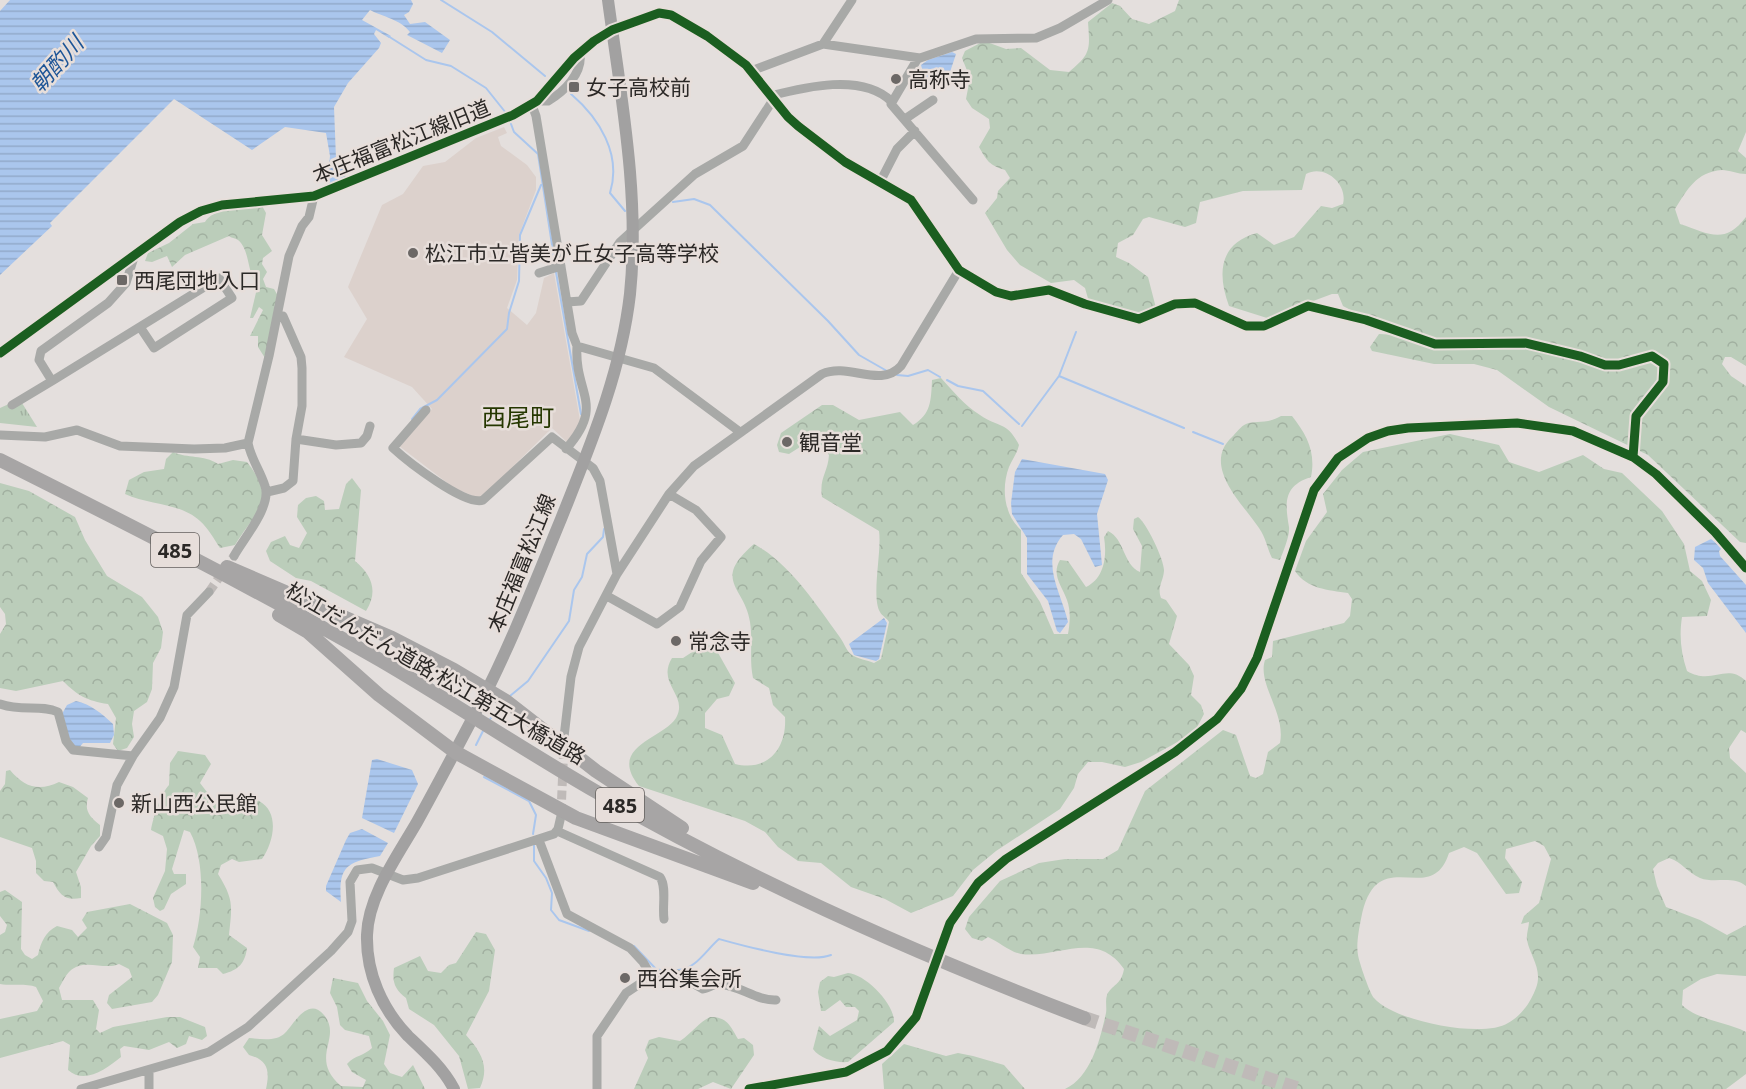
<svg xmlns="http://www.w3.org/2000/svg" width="1746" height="1089" viewBox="0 0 1746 1089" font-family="'Noto Sans','Noto Sans JP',sans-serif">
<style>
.built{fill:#dcd1cc}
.forest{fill:url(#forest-crowns);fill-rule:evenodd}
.park{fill:url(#park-tufts)}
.water{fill:url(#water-rules)}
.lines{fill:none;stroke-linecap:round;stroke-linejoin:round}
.stream{stroke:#aac6ed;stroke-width:2}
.minor-tunnel{stroke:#bfbab8;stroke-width:9;stroke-dasharray:9 4.5;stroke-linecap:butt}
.highway-tunnel{stroke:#bfbab8;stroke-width:14;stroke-dasharray:14 7;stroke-linecap:butt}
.minor{stroke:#a8a9a7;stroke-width:9}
.major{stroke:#a2a1a1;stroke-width:12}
.highway{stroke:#a7a5a5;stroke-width:14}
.cycleway-casing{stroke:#e7deda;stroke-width:13}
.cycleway{stroke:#1b5e20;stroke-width:9}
.poi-dot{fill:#6c6866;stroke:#e7deda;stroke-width:2}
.labels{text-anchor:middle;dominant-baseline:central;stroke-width:5;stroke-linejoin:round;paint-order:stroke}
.shield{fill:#e7deda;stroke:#635f5c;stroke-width:1.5}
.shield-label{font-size:20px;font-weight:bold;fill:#2b2826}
.poi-label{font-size:21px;fill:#2b2826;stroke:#e7deda;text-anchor:start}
.street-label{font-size:21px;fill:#2b2826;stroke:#e7deda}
.water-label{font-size:22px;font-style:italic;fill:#1d5597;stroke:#e7deda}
.quarter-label{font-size:24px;fill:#253700;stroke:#e7deda}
</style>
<defs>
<pattern id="forest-crowns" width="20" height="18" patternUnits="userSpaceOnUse" patternTransform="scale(1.5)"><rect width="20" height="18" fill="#bbcdba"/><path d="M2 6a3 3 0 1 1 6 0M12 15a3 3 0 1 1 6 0" fill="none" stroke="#a1b0a0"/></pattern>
<pattern id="park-tufts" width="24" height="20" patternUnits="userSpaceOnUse" patternTransform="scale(1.5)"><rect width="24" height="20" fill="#bbcdba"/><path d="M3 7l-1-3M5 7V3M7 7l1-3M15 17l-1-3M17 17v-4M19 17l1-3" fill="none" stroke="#a1b0a0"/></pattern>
<pattern id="water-rules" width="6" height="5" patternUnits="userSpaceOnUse" patternTransform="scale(1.5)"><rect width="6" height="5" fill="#aac6ed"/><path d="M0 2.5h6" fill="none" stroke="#92aacb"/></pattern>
</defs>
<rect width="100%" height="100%" fill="#e4dfdd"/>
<!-- built -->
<path class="built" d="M504,127l3,6 -9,4 3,9 26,19 9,12v13l-17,45 -2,45 -10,28 20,17 9,-12 8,-35 10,-5 27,153 -13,17 -16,-15 -69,68 -7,1 -22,-9 -55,-42 33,-37 -20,-22 -68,-30 23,-38 -19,-32 34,-82 21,-11 20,-28 22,-4 31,-24z"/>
<!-- forest -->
<path class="forest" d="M1179,0h567v132l-8,19 8,7v16c-8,0 -17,-4 -24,-4 -26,2 -35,20 -47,39l5,15c28,9 44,22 66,-7v149l-15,-9h-6l-3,7 9,12 15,10v157l-6,-1 -92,-87 -99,-48 -52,-37 -23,-6h-40l-62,-13 -2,-4 9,-13 19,1 -55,-29 -5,-12h-6l-65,24 -38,-12c-12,-32 -10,-63 28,-73l17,12 20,-8 27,-31 11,2 11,-4c5,-20 -18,-40 -37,-30l-4,16 -59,1 -43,11 -4,21 -11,4 -36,-10 -6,2 -10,16 -15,8 -2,14 13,6 19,14 8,31c-22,11 -44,0 -67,-6l-4,-14 -11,-8 -23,3 -31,-18 -13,-15 -22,-37 12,-15 1,-7 12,-13 -5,-8c-16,-5 -18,-9 -26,-23l11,-19 -1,-9 -17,-11 -6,-9 4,-21 -8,-20 3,-7 19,-10 22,8 15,-1 29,22 19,2c22,-18 21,-22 19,-50l24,-19 8,3 12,13 17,5 26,-13z
M261,204l5,9 -4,22 10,16 -9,7 -1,6 5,8 -4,7 3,8 8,2 4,7 -13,62 -7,-11v-11h-8l13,-26 -4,-3 -6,11h-3l8,-34c-12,-10 -7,-33 -20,-44 -3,-2 -7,-2 -9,-4l-44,19 -13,12 -5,-11 -15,6 -7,-1 3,-8 21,-10 24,-19 12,-2c8,-14 40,-15 56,-18z
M941,378c12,13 24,28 39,37 19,13 27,6 39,30 -2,9 -7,15 -10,22 -8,21 -5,48 12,63v43l19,29 14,32h14c2,-11 3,-23 -1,-34 -5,-14 -16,-25 -7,-40l8,1 18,26c19,-9 21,-32 18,-50l4,-6c17,8 15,34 32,41l2,-26 -9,-17 1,-10 4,-2c8,5 27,44 26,54 -1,11 -7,16 -3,27l5,2 11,16 -8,28 20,21 5,11 -3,19 10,10 3,9 -10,19 -53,29 -16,5 -23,-5h-14l-10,12 -4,14 -14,21 -64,42 -23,19 -20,26 -42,17 -26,-14 -34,-12 -30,-24 -23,-2 -20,-14 -13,-15 -20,-11 -106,-35c-32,-40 24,-47 37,-68 13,-23 -20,-34 -4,-60h11l23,-15 11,8 18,32 -6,13 -12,3 -12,14v15l17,7 13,29c33,8 52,-16 50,-47l-12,-12 -4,-17 -16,-10c-4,-19 0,-37 -3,-56 -5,-35 -39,-41 4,-78 36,20 61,59 85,92 5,6 7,15 13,19 6,4 15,5 22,8l7,-4 8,-37c-2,-4 -7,-6 -9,-10 -9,-15 2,-61 -1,-81l-57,-34c-3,-19 6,-25 7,-42l-6,-9 -12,-6 -22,14 -10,-2 -2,-7 4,-12 41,-28h11l26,15 41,-8 13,13c18,-11 18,-24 19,-45z
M1281,416h11c15,19 24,36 19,61 -28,9 -26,26 -22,50 1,9 -6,25 -9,33l-8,-2c-5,-10 -6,-20 -13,-30 -16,-24 -58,-62 -27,-91 4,-4 9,-11 14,-13 9,-4 20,1 35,-8z
M1450,434l49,11 10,17 30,10 44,-17 21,14 18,4 40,38 22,33 6,27 12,10 9,19 -4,16 -25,1c-3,19 -1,36 5,54 25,15 39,-9 59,10v52l-5,-3 -12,18 1,10 16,15v113c-14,-11 -31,-2 -46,-8 -12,-5 -18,-16 -31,-20l-11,5 -5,6 4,17 9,21 34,13 27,15 19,-10v51l-29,-2 -16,5 -18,11 -1,15c17,16 43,16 64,27v42l-20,15h-661c26,-12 35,-49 41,-76 1,-6 -1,-12 1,-18 5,-11 14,-9 17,-26 -28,-40 -66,-10 -103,-15 -11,-2 -22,-12 -33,-17l-6,4 -10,-3 -7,-9 4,-12 31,-36 39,-18 26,-4h38l15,-9 27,-59 78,-61 13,5 14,41 6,2 7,-4 5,-22 12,-9c6,-30 -23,-59 -15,-83l7,-3 1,-16 71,-18 6,-7 2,-17 -4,-6c-20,-3 -41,-4 -53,-22l11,-30 21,-29 -4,-18 19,-24 21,-18zM1535,841l9,5 7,13 -12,44 -15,13 -3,8 8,-2c0,5 -3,13 -2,18 3,16 16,29 9,48 -5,14 -15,28 -28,35 -25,16 -115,-2 -134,-25 -4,-4 -15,-36 -16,-43 -2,-10 1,-26 3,-36 15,-80 70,-9 88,-66l15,-6 13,6 29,41 13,-1 3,-11 -17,-24 1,-9z
M173,452c15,7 30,2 45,12l15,-4 14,2c31,39 9,48 -12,83l-15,3c-6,-9 -12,-20 -20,-27 -19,-18 -51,-16 -75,-27l4,-14 15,-8 20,-3 2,-10z
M352,478l9,12 -6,71c16,13 24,30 11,50l-55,-30 -15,-3 -26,-17 -4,-10 5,-9 14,-6 5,9 9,3 8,-15 -10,-16 1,-12 8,-7 10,-2 8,5 1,9 14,-1 7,-25z
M0,483l29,8 46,26 10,23 22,36 35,21 16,20 5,15 -2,16 -8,15 -1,26 -5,13 -13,9 -2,13 2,13 -7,11 -9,3 -5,-7 3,-26 -8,-14c-21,-3 -31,-9 -45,-23l-47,10 -16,-3v-54l6,-10 -1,-10 -5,-7z
M178,751l27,4 6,9 -11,19 20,26 8,-2 10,-12c10,-2 12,1 21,6 21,11 15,41 3,58l-23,3 -7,-3 -11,6 -3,9c16,26 14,31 11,61l18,13c-2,15 -8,22 -24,26l-6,-6h-19l2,-11 -7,-10c10,-31 13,-86 -3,-115l-6,-2 -12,39 2,5h12v10l-15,10 -7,15 -4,2 -5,-4 -2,-9 12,-27 2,-22 -4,-13 -12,-6c2,-12 10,-37 18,-45l1,-22z
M10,770c14,17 29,22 49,12l14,5 15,11c-4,13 2,19 12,27v11l-9,10 -15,26 5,15v11c-16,3 -21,-3 -28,-16l-9,-1 -8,-8v-12l-4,-13 -32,-11v-46l5,-7 1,-13z
M5,890l17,12 -1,47 4,6 7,4 6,-4c3,-13 7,-23 19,-29l15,4 6,7 9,-9 -5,-8 5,-8 43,-8 37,19 6,12 -1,27 -14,33 -6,7 -40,7 -5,-6 2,-8 23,-18 -3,-8 -10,-5c-15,7 -36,-7 -50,8 -4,4 -7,11 -10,16l3,12h31l6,10 -3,19 4,4 13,-6 54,-10h13l25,10 2,9 -5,4 -13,-4 -3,8 -9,4 -8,-6 -20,8 -25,-4 -4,3 1,8c-15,12 -36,28 -53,13l2,-25 -7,-4 -63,17v-39l37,-8 6,-10 -7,-14c-10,-4 -24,-1 -36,-3v-49l5,-3 2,-7 -7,-9v-24z
M476,932l10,2 9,16 -6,41 -23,44c15,17 24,31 14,53l-12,1 -9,-33 -25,-31 -25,-16 -3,-11c-11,-9 -14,-15 -12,-30l26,-12 8,15 13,2 8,-8 7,-2z
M848,973c17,1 47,31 46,49l-46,40c-12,1 -28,-3 -35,-13l6,-23 11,10 27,-16 2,-9 -4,-4h-9l-6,-7 -15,11h-4l-3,-19 2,-10 8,-6 6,1z
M333,978l25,5 9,18 16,20 7,14 -6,29 6,9 12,4 11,-12 12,24h-159c4,-18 2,-29 -17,-34l-6,-8 6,-9c12,1 27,4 36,-5 9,-9 23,-37 39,-18 19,23 -16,42 17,71l22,1 3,-7 -14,-8 -5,-8c8,-9 17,-8 25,-16l-3,-12 -24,-6 -5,-5 -3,-18 -7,-14z
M710,1017c17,0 20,8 28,22l6,-1 9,7 1,10 -23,34 -18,-7 -15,7h-64l14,-31 -3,-8 4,-10 10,-3 21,4c12,-8 19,-19 30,-24z
M904,1044l42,12 12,-3 15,3 31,9 21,24h-141l-2,-25z"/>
<!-- park -->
<path class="park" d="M11,403h11l15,24 -37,-4v-15z"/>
<!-- water -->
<path class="water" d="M10,0h401l2,4 -4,8 -5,3 6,9 15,-2 25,18 -8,13 -35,-18 3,-3c-10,-13 -27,-15 -40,-22l-8,10 29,16 -2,2 -13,-8 -2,4 7,9 -2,5 -31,35 -14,24 2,52 7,3 3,16 -19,7 3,-29 -4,-23 -41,-6 -33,23 -78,-51 -124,124 2,3 -52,49v-264z
M952,52l4,2 -9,27 -14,7 -9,-12 -3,-11 7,-5z
M1022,459l83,15 3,6 -11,34 5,51 -7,2 -14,-28 -7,-5 -11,1c-24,27 -1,59 5,87l-8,11 -3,-2 -9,-30 -21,-27v-36l-15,-24 -1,-11 4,-31z
M1711,539l11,9 -3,3 1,5 26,29v48l-38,-50 -5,-15 -9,-8 1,-13z
M884,618l3,5 -8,36 -3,2 -22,-6 -5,-11z
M76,701c15,3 26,13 37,23l1,11 -4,8h-27l-5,6 -7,-4 -9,-31 5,-9z
M377,759l35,11 6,14 -24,49 -32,-15 10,-58z
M362,829l26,14 -8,13c-33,6 -42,10 -39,46l-15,-11v-5l20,-46 4,-7z"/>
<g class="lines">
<!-- stream -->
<path class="stream" d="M441,0l51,32 53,44
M388,36l38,24 25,6 35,22 20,25
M571,94c28,24 51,60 39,99l15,18
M511,124l3,8 24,22 17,110
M673,202l21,-3 16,6 118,116 31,34 28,16
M556,272l25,142
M897,375l11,1 20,-6 12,7
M1059,376l17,-44
M947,380l11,6 25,5 36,33
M412,419l8,-10 17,-9 70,-71 2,-16 10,-32 1,-46 21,-50
M1022,426l37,-50 125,52
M1193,432l30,12
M510,696l18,-15 41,-60 5,-31 8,-13 5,-23 16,-17 1,-8
M489,721l3,-5
M476,745l8,-16
M484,777l45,24 7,14 -3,19
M534,843v18l12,17 6,15 -1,17 8,10 30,11
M634,946l22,23 4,1
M678,970c17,0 29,-21 41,-31 25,7 89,25 112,16"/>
<!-- minor-tunnel -->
<path class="minor-tunnel" d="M209,592l25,-36
M561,813l3,-70"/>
<!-- highway-tunnel -->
<path class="highway-tunnel" d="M1084,1018l215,71"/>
<!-- minor -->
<path class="minor" d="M823,44l29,-44
M918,58l-27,46 82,96
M751,71l72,-27 97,14 56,-19 60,-1 24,-10 48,-28
M770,96c35,-9 92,-23 121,5
M537,101h11c16,-9 35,-28 32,-48
M532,105l4,11 36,217 5,13 77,22 86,64
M905,119l28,-19
M880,182l17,-33 18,-18
M135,254l-9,29 -18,20 -67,48 -2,9 13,21 167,-103 13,20 -78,50 -14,-21
M539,273l22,-7
M567,302l14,-1 39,-59 75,-68 48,-28 30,-46
M0,353l180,-131 21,-11 21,-6 92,-9 199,-81 24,-14 37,-43 20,-17 18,-11 47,-17 12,2 36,21 39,29 42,52 10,9 47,36 66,38 48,70 37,22 15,4 38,-6 36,14 54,15 36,-15 20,-1 51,23h18l44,-20 58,14 69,24 91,-1 54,13 25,9h14l33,-9 12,8 -1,18 -27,34 -3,41
M12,405l40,-24
M426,410l-33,38c14,13 73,59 90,52l69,-63 41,31 7,13 17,93
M0,435l45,2 32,-7 43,16 74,3 31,-1 23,-5
M296,439l40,6 25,-2 6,-7 3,-10
M566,449c40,-45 8,-55 11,-103
M267,492l17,-4 9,-7 3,-42 6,-33v-38l-1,-11 -18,-41
M234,556c10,-18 38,-50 31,-70 -5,-16 -14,-27 -17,-43l21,-87 20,-100 13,-30 7,-9 5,-21
M607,596l50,28 23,-17 21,-46 20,-24 -25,-27 -27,-16
M0,704c21,8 41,0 58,8l8,29 7,9 60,6 27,-38 14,-31 13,-72 22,-23
M564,737l7,-60 8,-30 38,-73 52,-80 25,-28 128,-92c27,-12 58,15 79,-8l58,-96
M557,831l103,46c7,10 2,29 4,42
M539,840l28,74 63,34 13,14 7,12 -3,5 -21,14 -29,43v53
M99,847l7,-10 11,-52 16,-29
M650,975l27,-1 26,15c4,-1 10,-4 14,-5 21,0 39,17 59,16
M149,1070v19
M81,1089l128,-37 39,-25 83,-76 17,-19 4,-11 -2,-39 7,-12 15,-2 31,12 15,-2 136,-44 4,-5 3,-13
M749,1089l97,-17 41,-21 29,-34 34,-94 28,-40 28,-24 169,-107 42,-33 24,-30 16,-31 57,-168 24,-32 30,-20 20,-7 20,-3 109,-5 56,8 60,26 23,17 59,58 31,36"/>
<!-- major -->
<path class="major" d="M454,1089c-11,-21 -29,-37 -46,-53 -26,-27 -42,-63 -41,-101 1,-39 31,-80 50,-113 21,-38 41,-76 61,-114 32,-61 57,-126 83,-189 29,-73 60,-146 69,-225 10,-98 -9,-197 -22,-294"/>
<!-- highway -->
<path class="highway" d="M0,460c128,64 256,129 380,200 72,42 142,89 215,131 156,90 321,163 489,227
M227,567l165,71 62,32 52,31 90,70 86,57
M279,615l29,17 71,63 76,57 121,66 177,65"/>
<defs>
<path id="cycleway" d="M0,353l180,-131 21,-11 21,-6 92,-9 199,-81 24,-14 37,-43 20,-17 18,-11 47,-17 12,2 36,21 39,29 42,52 10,9 47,36 66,38 48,70 37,22 15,4 38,-6 36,14 54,15 36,-15 20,-1 51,23h18l44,-20 58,14 69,24 91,-1 54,13 25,9h14l33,-9 12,8 -1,18 -27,34 -3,41
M749,1089l97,-17 41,-21 29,-34 34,-94 28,-40 28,-24 169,-107 42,-33 24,-30 16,-31 57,-168 24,-32 30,-20 20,-7 20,-3 109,-5 56,8 60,26 23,17 59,58 31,36"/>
</defs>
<!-- cycleway casing -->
<use href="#cycleway" class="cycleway-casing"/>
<!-- cycleway -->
<use href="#cycleway" class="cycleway"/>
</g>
<!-- markers -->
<g class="poi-dot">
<circle cx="896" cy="79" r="6"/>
<rect x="568" y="81" width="12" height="12" rx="3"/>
<circle cx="413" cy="253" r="6"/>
<rect x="116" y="274" width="12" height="12" rx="3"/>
<circle cx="787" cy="442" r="6"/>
<circle cx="676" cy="641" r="6"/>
<circle cx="119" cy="803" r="6"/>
<circle cx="625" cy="978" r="6"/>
</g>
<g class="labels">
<!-- shield labels -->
<g class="shield">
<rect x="151" y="533" width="48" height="34" rx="4.5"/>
<rect x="596" y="788" width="48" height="34" rx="4.5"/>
</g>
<g class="shield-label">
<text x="175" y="550">485</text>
<text x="620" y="805">485</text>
</g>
<!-- poi labels -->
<g class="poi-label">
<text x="908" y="79">高称寺</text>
<text x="586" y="87">女子高校前</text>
<text x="425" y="253">松江市立皆美が丘女子高等学校</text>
<text x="134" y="280">西尾団地入口</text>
<text x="799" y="442">観音堂</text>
<text x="688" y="641">常念寺</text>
<text x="131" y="803">新山西公民館</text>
<text x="637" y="978">西谷集会所</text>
</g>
<!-- street labels -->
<g class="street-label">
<text transform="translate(401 141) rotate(-22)">本庄福富松江線旧道</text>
<text transform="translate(521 563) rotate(-68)">本庄福富松江線</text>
<text transform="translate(436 673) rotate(30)">松江だんだん道路;松江第五大橋道路</text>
</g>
<!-- water labels -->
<g class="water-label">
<text transform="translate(56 63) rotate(-48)">朝酌川</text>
</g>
<!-- quarter labels -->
<g class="quarter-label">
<text x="518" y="416">西尾町</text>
</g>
</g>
</svg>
